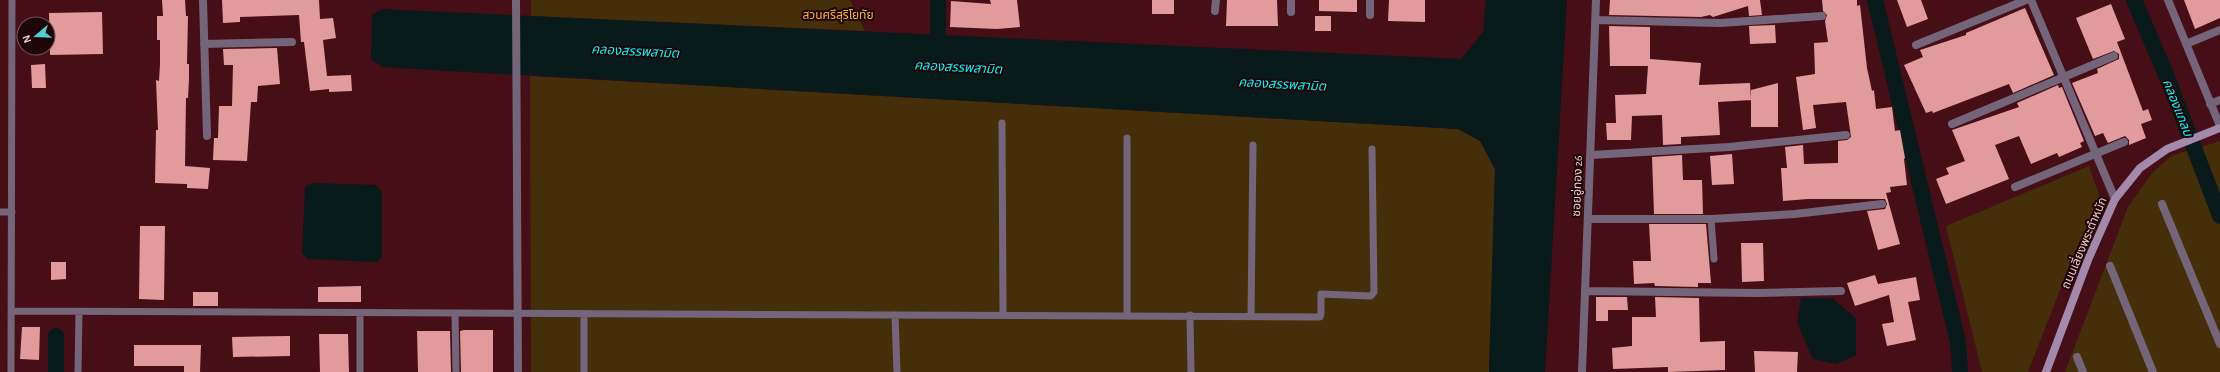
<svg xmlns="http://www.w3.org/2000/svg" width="2220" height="372" viewBox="0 0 2220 372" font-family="'Alegreya Sans','Noto Sans Thai',sans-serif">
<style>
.green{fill:#452f0a}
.water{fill:#081a1a}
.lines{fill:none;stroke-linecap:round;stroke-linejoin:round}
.canal{stroke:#081a1a;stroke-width:16}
.building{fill:#e29b9d}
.lane{stroke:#75657b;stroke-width:7}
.street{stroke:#75657b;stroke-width:8}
.secondary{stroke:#a389ac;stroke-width:8}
.labels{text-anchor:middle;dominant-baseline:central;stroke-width:4;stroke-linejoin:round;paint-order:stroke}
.park-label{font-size:12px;fill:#f3b13c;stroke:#1e0608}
.street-label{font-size:12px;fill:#efcaca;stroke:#1e0608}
.water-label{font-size:13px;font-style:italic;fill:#0af1f6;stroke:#1e0608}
</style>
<rect width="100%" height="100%" fill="#460e16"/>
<!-- green -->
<path class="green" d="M531,0h319l15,31 -334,-15z
M530,76l928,53 22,12 15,28 -6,203h-958z
M2220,141v231h-155l63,-165 24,-34 19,-17z
M2089,166l11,32 -26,56 -46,118h-46l-36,-146z"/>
<!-- water -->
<path class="water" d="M1486,0h81l-22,372h-56l6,-203 -15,-28 -22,-12 -1076,-62 -11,-8 1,-44 9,-6 1080,50 22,-27z
M312,183l64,2 6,7v65l-5,5 -69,-3 -6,-6 3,-66z
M1801,298h31l24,20v37l-20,9 -23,-5 -16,-37z"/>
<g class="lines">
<!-- canal -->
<path class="canal" d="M938,0v56
M1875,0l83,342 2,30
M2134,0l35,82 51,134
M56,336v36"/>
</g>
<!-- building -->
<path class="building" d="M162,0h23l1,16h2l-1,48h2v15l-1,19h-2l-1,68 25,2 -2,21 -21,-1v-4l-32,-1 1,-53h2l-2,-50 3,1 1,-17v-24h-3v-24h6z
M222,0h97l1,19 13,-1 3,20 -13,2 4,36 24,-1 1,16 -23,1v-3l-19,2 -6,-49h-3l-2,-27 -59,2v5l-17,1z
M990,0h27l3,27 -23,2 -47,-2 1,-26 40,3z
M1152,0h22v14h-22z
M1227,0h50l1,26h-52z
M1319,0h38v12l-38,-1z
M1389,0h36v22l-37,-1z
M1610,0h150l2,15 -13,1 -1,-10 -35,11 -3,-2 -9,2 -92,-2z
M1822,0h35v6l3,-1 7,63 5,23 2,-1 2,19 16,-2 3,24 5,-1 5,28 -1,1 3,26 -17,2 1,5 -5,1 14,51 -22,6 -11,-39 18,-2 2,-5 -2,-5h-77l-25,2 -2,-33h6l-2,-21 18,-2 1,19 34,-1v-22l9,-1 4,-3 -5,-35 -33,3 3,23 -13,2 -7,-53 19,-3 -1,-31 14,-1 -3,-21 2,-6 -4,-4z
M1897,0h24l7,19 -21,8z
M2184,0h36v18l-25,11z
M2111,4l14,35 -8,3 26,69 5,-2 4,11 -11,4 5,14 -17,7v-5l-4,-4 -17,7 -5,-10 -8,3 -23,-53 26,-10 -1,-4 22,-10v-5l-5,-3 -21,8 -17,-41z
M2025,8l29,67 -41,18 -4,-9 -76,29 -1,-2 -6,2 -22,-48 19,-8 -3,-7 46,-15v-2z
M102,12l1,42 -53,1 -1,-42z
M1315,16h16v15h-16z
M1775,25l1,18 -26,1 -1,-18z
M1609,26l41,1v32l51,4 -2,22 51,-2 1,17 -33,2 2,33 -39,2v7l-18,1 -1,-30 -30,1 -1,24h-24l-1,-17h10l-1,-28 31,-1 2,-28h-38z
M277,48l3,36 -22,2 -1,16h-6l-4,59 -34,-1 1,-22h4l1,-32h13l1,-41h-9l-1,-16z
M45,64l1,24h-14l-1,-23z
M1778,83v44h-27v-37z
M2058,85l1,3 3,-1 22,54 -4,2 2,4 -23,10 -2,-4 -26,11 -12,-28 -24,9 14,34 -63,25 -10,-25 13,-5 -3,-6 19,-7 -13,-31 67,-23 -2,-4z
M1732,154l2,30 -22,1 -2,-29z
M1682,155l1,25h19l1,34h-49l-2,-57z
M1649,224h57l5,59h-13v4l-43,-1 -1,-3 -20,1 -1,-23h18z
M140,226h25l-1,74 -25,-1z
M1741,243h22l1,38 -22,1z
M51,262h15v17l-15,1z
M1875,275l3,9 38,-7 4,23 -12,2 8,38 -29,6 -5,-22 12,-2 -5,-27 -34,11 -8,-23z
M361,286v16h-43v-15z
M193,292h25v14h-25z
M1596,297h31l1,13h-20v11h-12z
M1655,297l44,1 1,44 25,-1v29l-57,2v-5l-55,2 -1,-21 20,-2v-29h24z
M22,327h18l-1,33 -19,-1z
M464,330h29v42h-32l-1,-41z
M417,331h33l1,41h-33z
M319,334h29l1,38h-29z
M290,336v20l-57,1 -1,-20z
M134,345h67l-1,27h-16v-6h-50z
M1754,351l44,1 -1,20h-42z"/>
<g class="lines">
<!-- lane -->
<path class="lane" d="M1002,123l1,192
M0,212h12
M1711,219l3,40
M11,311l1309,6 1,-3v-20l50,2 3,-4 -2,-143
M360,313v59
M455,313l1,59
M584,314v58
M895,315l2,57
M1127,315v-177
M1190,315l1,57
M1251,316l2,-171
M11,372l1,-372
M78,372l1,-60"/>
<!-- street -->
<path class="street" d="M203,0l4,136
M516,0l2,372
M2031,0l84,199
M2168,0l52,126
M1215,11l1,-11
M1291,12v-12
M1370,15v-15
M1596,20l124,3 102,-7
M204,44l88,-2
M2186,44l34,-14
M1916,45l110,-45
M2210,104l10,-4
M1952,124l162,-68
M1591,155l138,-8 117,-12
M2015,187l109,-45
M2162,204l58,140
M1588,219h123l84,-5 87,-10
M2110,266l43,106
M1585,291l171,2 85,-2
M2077,357l6,15
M1582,372l14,-372"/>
<!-- secondary -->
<path class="secondary" d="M2046,372l42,-112 27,-61 25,-31 27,-19 53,-21"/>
</g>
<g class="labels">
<!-- park labels -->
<g class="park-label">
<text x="838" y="15">สวนศรีสุริโยทัย</text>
</g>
<!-- street labels -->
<g class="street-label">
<text transform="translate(1577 186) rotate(-88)">ซอยอู่ทอง 26</text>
<text transform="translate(2084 243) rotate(-67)">ถนนเลี่ยงพระตำหนัก</text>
</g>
<!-- water labels -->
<g class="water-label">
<text transform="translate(635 52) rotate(3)">คลองสรรพสามิต</text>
<text transform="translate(958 68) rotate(3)">คลองสรรพสามิต</text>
<text transform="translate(1282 85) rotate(3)">คลองสรรพสามิต</text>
<text transform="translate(2177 108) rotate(68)">คลองแกลบ</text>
</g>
</g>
<!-- north arrow -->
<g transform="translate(36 36) rotate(251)"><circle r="19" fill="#1e0608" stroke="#725456"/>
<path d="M0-3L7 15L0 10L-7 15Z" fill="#52cdd0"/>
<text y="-6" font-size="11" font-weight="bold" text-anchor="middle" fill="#efcaca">N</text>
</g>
</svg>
